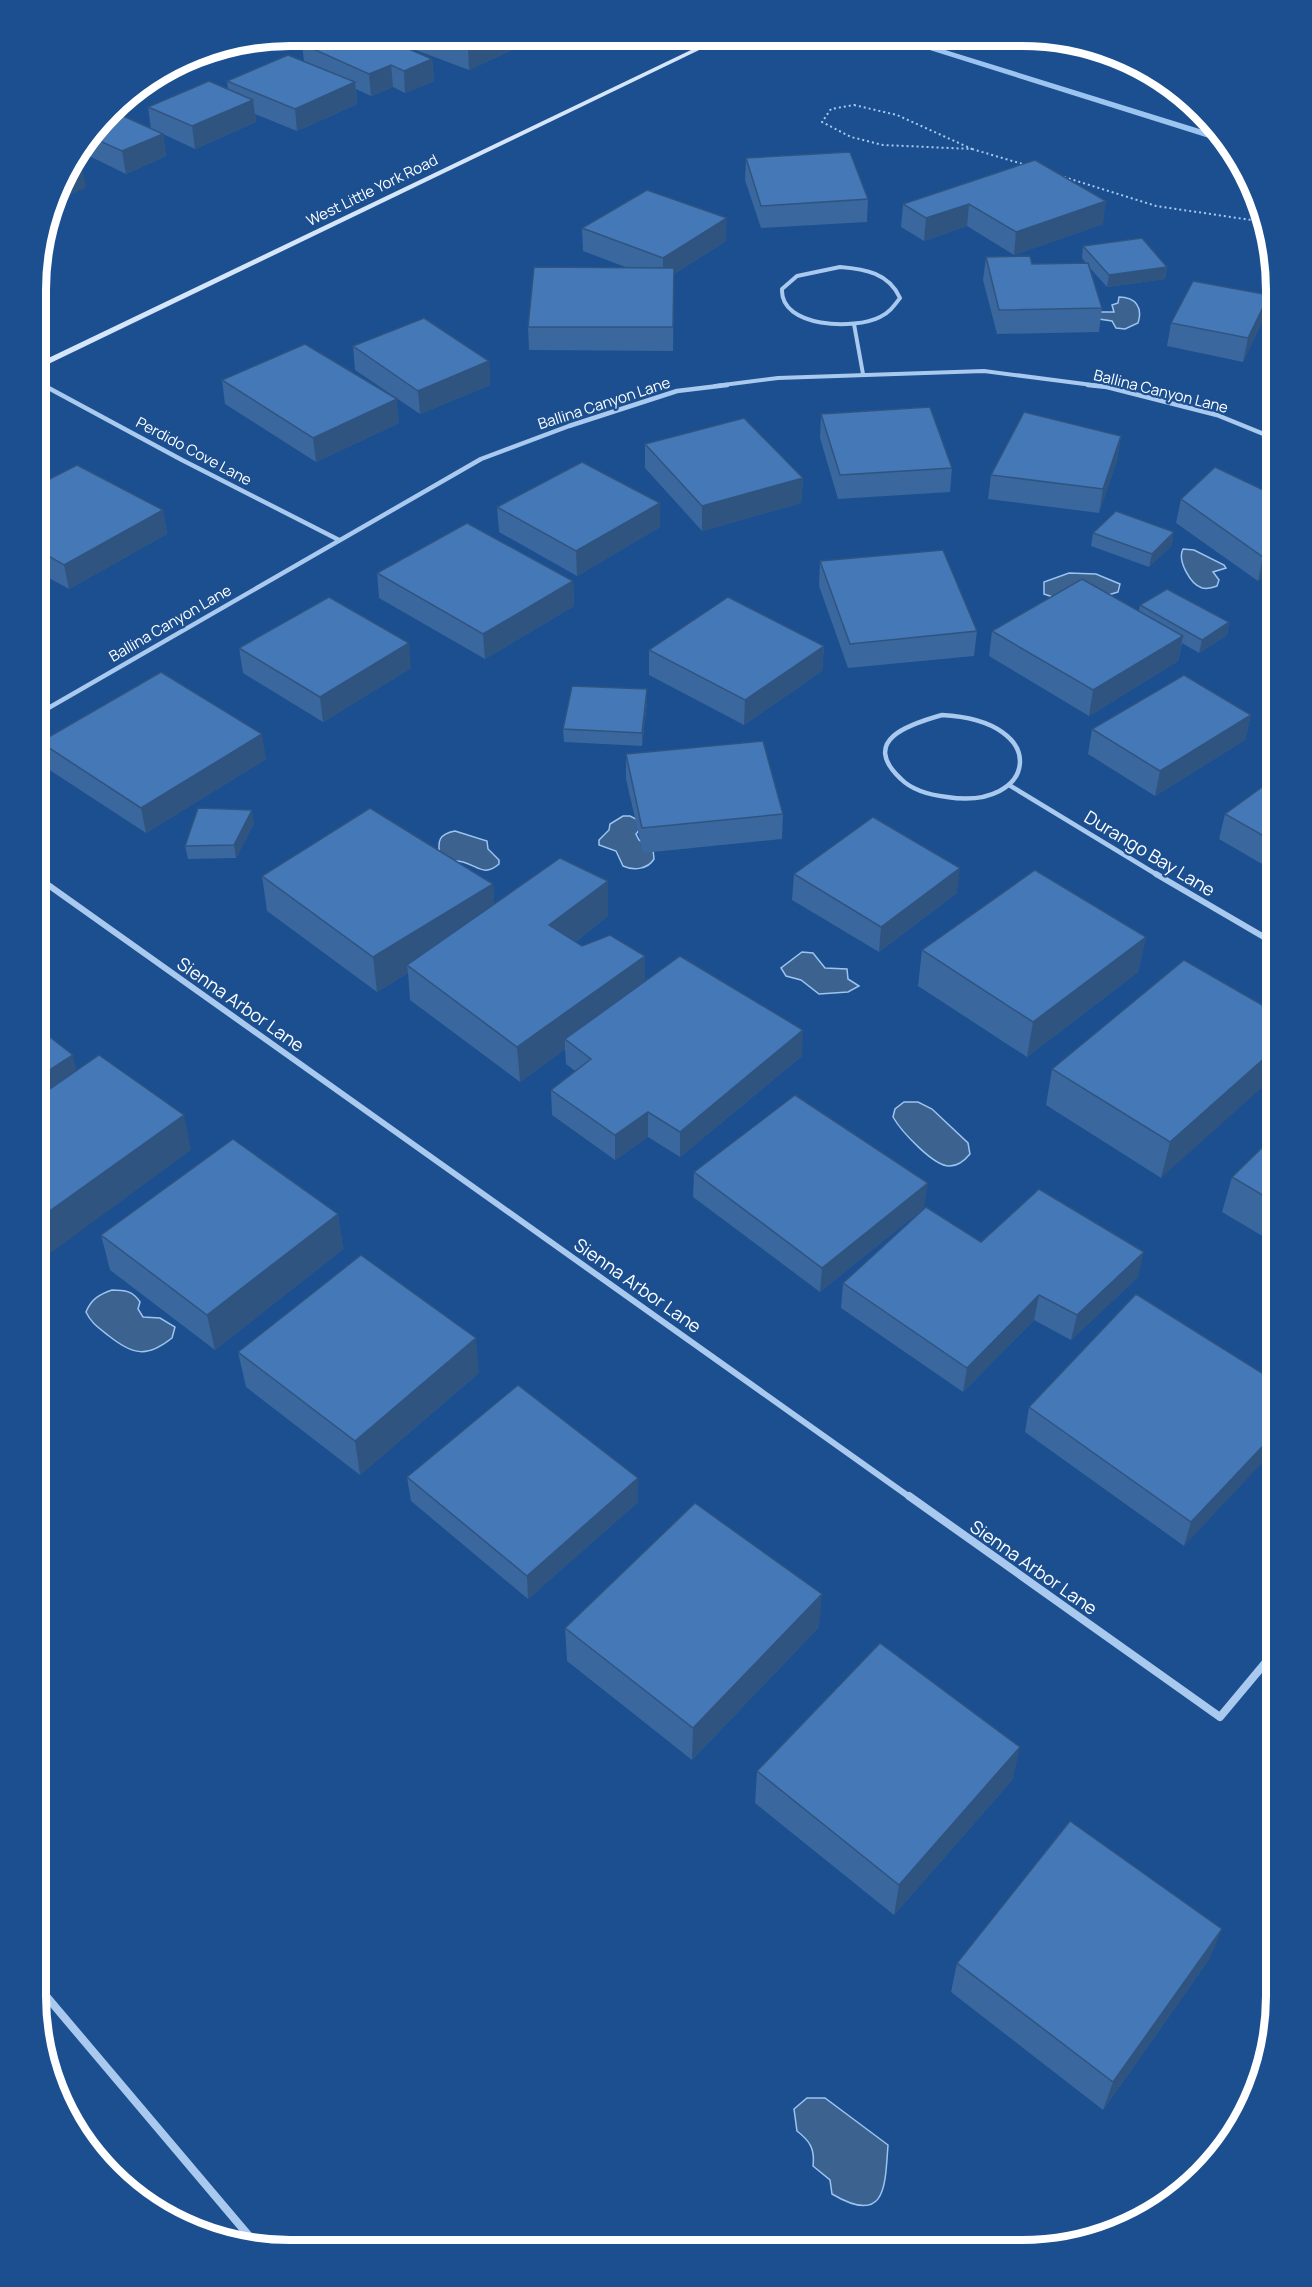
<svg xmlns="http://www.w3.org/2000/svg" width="1312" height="2287" viewBox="0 0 1312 2287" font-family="Manrope,sans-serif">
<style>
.water{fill:#3c6290;stroke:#9cc4f0;stroke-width:1.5}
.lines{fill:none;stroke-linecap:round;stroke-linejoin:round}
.stream{fill:#9cc4f0;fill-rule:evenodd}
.path{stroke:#a9c9ee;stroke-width:2;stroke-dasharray:2 3;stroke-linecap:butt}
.minor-far3{stroke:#a9c9ee;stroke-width:4}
.minor-far2{stroke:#a9c9ee;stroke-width:4.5}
.minor-far1{stroke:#a9c9ee;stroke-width:6}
.minor{stroke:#a9c9ee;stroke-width:8}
.secondary{fill:#d6e6fa;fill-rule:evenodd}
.wall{fill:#3a679d}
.shaded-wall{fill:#305480}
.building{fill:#4478b7;stroke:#305480;stroke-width:1.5}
.labels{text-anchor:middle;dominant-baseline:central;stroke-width:4.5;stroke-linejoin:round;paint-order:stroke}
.far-street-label{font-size:15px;fill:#fff;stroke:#1b4f8f}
.street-label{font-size:18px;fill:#fff;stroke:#1b4f8f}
.rim{fill:none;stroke:#fff;stroke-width:8}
</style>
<rect width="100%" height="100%" fill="#1b4f8f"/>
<!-- water -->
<path class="water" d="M1119,297c17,0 24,11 19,26l-13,6 -9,-1 -4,-7 -13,-2v-7h15l-2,-7 6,-2z
M1183,549l11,1 30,15 2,3 -13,4 6,8 -2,6c-5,2 -10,3 -15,2 -12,-4 -25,-28 -19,-39z
M1069,573l27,1 24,10 -2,8c-23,8 -52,11 -74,2v-12z
M623,816h7l6,3 4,10 -4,5 3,6 14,9 1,10c-6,10 -20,12 -31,7l-7,-15 -17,-6v-5l10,-10 1,-6z
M455,831l32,10 1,8 11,11v4c-15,13 -21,2 -36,-2 -10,-2 -14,1 -23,-6 -3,-15 -1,-22 15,-25z
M802,952l11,1 12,15 22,1 1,10 11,7 -11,6 -29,2 -18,-14 -15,-4 -5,-8z
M904,1102h14l14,7 36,34 2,11c-5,6 -11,12 -20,12 -16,1 -49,-35 -57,-49l2,-8z
M112,1290c13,0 21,1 28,12l-2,7 5,8 17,1 15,9 -3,11c-25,20 -39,17 -63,-2 -10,-8 -18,-13 -23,-24 5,-13 14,-18 26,-22z
M807,2098h18l63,47c-3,42 -2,81 -56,49l-2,-14 -17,-14c2,-17 -3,-25 -16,-35l-3,-22z"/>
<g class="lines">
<!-- stream -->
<path class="stream" d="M898,40h15l309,96 6,8z"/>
<!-- path -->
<path class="path" d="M854,105l43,10 75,34 -89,-4 -32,-8 -29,-15 9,-13z
M972,149l54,16
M1064,177l92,29 109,16"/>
<!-- minor-far3 -->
<path class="minor-far3" d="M148,83l91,-37
M840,267c25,2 49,6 60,31 -6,8 -11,15 -20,19 -25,13 -100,11 -98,-28l15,-13z
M854,324l9,50
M38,382l8,4
M715,386l63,-8 206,-7 116,15"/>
<!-- minor-far2 -->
<path class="minor-far2" d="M43,385l139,75 157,80
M1088,385l19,2 110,28 59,24
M38,714l443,-255 88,-33 108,-35 50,-6
M942,715c112,6 94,96 5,82 -17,-2 -34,-6 -46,-18 -42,-39 9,-55 41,-64z
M1009,785l150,91"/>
<!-- minor-far1 -->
<path class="minor-far1" d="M1156,874l120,70
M37,877l874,621"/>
<!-- minor -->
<path class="minor" d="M909,1496l311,221 56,-67
M36,1984l224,265"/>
<!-- secondary -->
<path class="secondary" d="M714,39h8l-684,330v-6z"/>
</g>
<!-- wall -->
<path class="wall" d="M409,37l124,1 -10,4 -3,-2v6l-51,24 -56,-21 -1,-11z
M302,44l130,15 2,22 -29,12 -12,-6 -22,9 -15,-7 1,15 -60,27 -42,-17 1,8 -61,27 -32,-15 3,22 -40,18 -41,-20 -1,-5 21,-27 46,7 -3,-22 80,-18 -1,-8 77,-20z
M746,158l122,41 -1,23 -106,6 -16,-48z
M1035,160l68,64 -89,31 -47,-29 -43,15 -23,-14 2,-23z
M582,228l144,13 -52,33 -1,77 -144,-1 -1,-23 100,-59 -45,-17z
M1083,246l84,21 -2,12 -58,8 -18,-20 13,41 -3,24 -102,2 -14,-54 3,-23 46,7 54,-1 -4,-5z
M1264,318l-21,44 -76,-16 4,-23z
M353,346l136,15 1,24 -70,29 -65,-44z
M222,380l177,43 -83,39 -91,-58z
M821,414l131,54 -2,24 -112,7 -18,-61z
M1121,436l-4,24 -18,53 -111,-14 3,-24z
M645,444l158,34 -2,25 -99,28 -57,-63z
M38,485l125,25 4,24 -98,55 -31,-17z
M1276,496v71l-18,14 -82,-58 5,-24z
M660,503v24l-83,49 -78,-44 -2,-25z
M1093,533l79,12 -23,22 -58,-21z
M820,561l157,70 -3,25 -126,12 -29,-82z
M377,573l196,8 1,25 -89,53 -106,-61z
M1140,605l89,17 -2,13 -28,18 -17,-10 -4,18 -89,55 -100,-60 3,-25 147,-20z
M824,646l-2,25 -78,54 -95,-50v-25z
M239,648l172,20 -88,54 -80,-49z
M647,702l-5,44 -78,-4 -1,-13z
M1251,715l-6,25 -90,56 -67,-42 4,-25z
M40,742l226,17 -120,74 -101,-66z
M626,754l157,60 -1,25 -139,14 -17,-74z
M1276,777v95l-57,-33 6,-25z
M254,823l-18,35 -48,1 -3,-13z
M794,874l163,19 -78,59 -87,-52z
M262,876l231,8 1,20 114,-23v35l-33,26 7,4 63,10v25l157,75 -122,101 -32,-20 -33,23 -63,-45 -1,-25 24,-19 -9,-7 -1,-15 -45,33 -110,-82 -2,-27 -31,19 -110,-81z
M1146,937l-8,35 -111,85 -109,-71 4,-36z
M1276,1013l-115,165 -115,-73 6,-36z
M1276,1134v110l-54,-32 10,-35z
M694,1172l230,36 -104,84 -127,-95z
M338,1214l5,35 -128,101 -105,-80 -9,-35z
M981,1242l157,35 -67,63 -37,-20 -71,72 -122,-84 2,-25z
M238,1352l241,21 -119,102 -114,-88z
M1276,1382l-92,164 -159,-114 4,-25z
M407,1477l231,25 -110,97 -117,-98z
M819,1627l-127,133 -125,-99 -2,-33z
M757,1771l256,8 -119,136 -139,-112z
M1210,1958l-107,152 -152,-118 6,-29z"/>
<!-- shaded-wall -->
<path class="shaded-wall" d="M492,37h28v9l-51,24 -1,-21z
M523,37l10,1 -10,4z
M432,59l2,22 -29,12 -1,-22z
M391,65l2,22 -22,9 -2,-22z
M355,82l2,22 -60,27 -2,-22z
M253,100l3,22 -61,27 -3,-23z
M163,134l3,22 -40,18 -4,-23z
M82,166l4,22 -31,13 7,-23 5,-6z
M1106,201l-3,23 -89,31 2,-23z
M969,204l-2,22 -43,15 2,-23z
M727,218l-1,23 -52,33 -1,77 1,-77 -11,7v-23z
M47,227l3,14 -8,4z
M1167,267l-2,12 -58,8 2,-12z
M1269,295l-5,23 -21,44 5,-24z
M489,361l1,24 -70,29 -2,-23z
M397,399l2,24 -83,39 -3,-24z
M1121,436l-4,24 -18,53 4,-24z
M803,478l-2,25 -99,28v-25z
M660,503v24l-83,49 -1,-25z
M163,510l4,24 -98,55 -5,-24z
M1174,532l-2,13 -23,22 3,-13z
M1276,547v20l-18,14 5,-24z
M573,581l1,25 -89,53 -2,-25z
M1229,622l-2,13 -28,18 3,-13z
M1183,636l-5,25 -89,55 4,-26z
M409,643l2,25 -88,54 -3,-25z
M824,646l-2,25 -78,54 1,-25z
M647,689v13l-5,44v-13z
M1251,715l-6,25 -90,56 5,-25z
M262,734l4,25 -120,74 -5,-25z
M252,810l2,13 -18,35 -2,-13z
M960,868l-3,25 -78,59 2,-25z
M608,881v35l-58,45 -1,-36z
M493,884l2,35 -88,46 1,8 -31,19 -4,-35z
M1146,937l-8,35 -111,85 6,-35z
M645,956v36l-80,47v10l-45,33 -3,-35z
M803,1030l-1,26 -122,101v-25z
M1276,1048v27l-115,103 9,-36z
M73,1055l6,25 -42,28v-30z
M648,1112v25l-33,23v-25z
M184,1115l7,35 -154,113v-43z
M928,1183l-4,25 -104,84 2,-24z
M338,1214l5,35 -128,101 -8,-35z
M1144,1252l-6,25 -67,63 6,-25z
M1039,1295l-5,25 -71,72 4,-24z
M476,1338l3,35 -119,102 -5,-34z
M1276,1432v16l-92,98 7,-24z
M638,1478v24l-110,97 -1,-23z
M822,1594l-3,33 -127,133 1,-32z
M1020,1747l-7,32 -119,136 5,-30z
M1222,1929l-12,29 -107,152 10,-28z"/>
<!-- building -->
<path class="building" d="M322,36l59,1 51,22 -28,12 -13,-6 -22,9 -67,-30z
M437,37h55l-24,12z
M288,55l67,27 -60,27 -68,-28z
M209,81l44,19 -61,26 -44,-19z
M121,115l42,19 -41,17 -29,-13 12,-16z
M850,152l18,47 -107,7 -15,-48z
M1035,160l71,41 -90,31 -47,-28 -43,14 -23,-14z
M74,162l8,4 -15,6z
M647,190l80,28 -64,40 -81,-30z
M1142,238l25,29 -58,8 -26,-29z
M1030,256l2,8 56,-1 14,45 -103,2 -13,-53z
M534,267l140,1 -1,59h-145z
M1193,281l76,14 -21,43 -77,-15z
M424,318l65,43 -71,30 -65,-45z
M305,344l92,55 -84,39 -91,-58z
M930,407l22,61 -112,7 -19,-61z
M1024,412l97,24 -18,53 -112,-14z
M744,418l59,60 -101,28 -57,-62z
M582,462l78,41 -84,48 -79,-44z
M77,465l86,45 -99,55 -26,-15v-65z
M1215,467l61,29v51l-13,10 -82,-58z
M1116,511l58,21 -22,22 -59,-21z
M467,523l106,58 -90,53 -106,-61z
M943,550l34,81 -127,13 -30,-83z
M1082,579l101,57 -90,54 -101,-59z
M1167,589l62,33 -27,18 -62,-35z
M329,597l80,46 -89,54 -81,-49z
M728,597l96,49 -79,54 -96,-50z
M161,672l101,62 -121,74 -101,-66z
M1184,675l67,40 -91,56 -68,-42z
M572,686l75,3 -5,44 -79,-4z
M763,741l20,73 -141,14 -16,-74z
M1276,777v66l-51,-29z
M198,808l54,2 -18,35 -49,1z
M370,808l123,76 -120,73 -111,-81z
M873,817l87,51 -79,59 -87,-53z
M560,858l48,23 -59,44 33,21 28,-11 35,21 -128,91 -110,-82z
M1035,870l111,67 -113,85 -111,-72z
M680,956l123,74 -123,102 -32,-20 -33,23 -64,-45 40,-31 -26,-20z
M1184,960l92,53v35l-106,94 -118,-73z
M37,1027l36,28 -36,23z
M99,1055l85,60 -147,105v-122z
M795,1095l133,88 -106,85 -128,-96z
M1276,1134v69l-44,-26z
M233,1139l105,75 -131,101 -106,-80z
M1039,1189l105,63 -67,63 -38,-20 -72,73 -124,-85 83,-76 55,35z
M361,1255l115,83 -121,103 -117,-89z
M1136,1294l140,88v50l-85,90 -162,-115z
M518,1385l120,93 -111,98 -120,-99z
M695,1503l127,91 -129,134 -128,-100z
M880,1643l140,104 -121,138 -142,-114z
M1070,1821l152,108 -109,153 -156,-119z"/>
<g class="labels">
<!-- far-street labels -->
<g class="far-street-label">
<text transform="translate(372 190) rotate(-26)">West Little York Road</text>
<text transform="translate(1161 391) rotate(14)">Ballina Canyon Lane</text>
<text transform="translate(604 403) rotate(-18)">Ballina Canyon Lane</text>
<text transform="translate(194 451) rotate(28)">Perdido Cove Lane</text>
<text transform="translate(170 623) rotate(-30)">Ballina Canyon Lane</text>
</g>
<!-- street labels -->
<g class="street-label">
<text transform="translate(1150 853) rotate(31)">Durango Bay Lane</text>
<text transform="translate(241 1004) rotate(35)">Sienna Arbor Lane</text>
<text transform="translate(638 1285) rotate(35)">Sienna Arbor Lane</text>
<text transform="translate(1034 1567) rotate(35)">Sienna Arbor Lane</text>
</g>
</g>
<!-- crop -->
<path d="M0 0H1312V2287H0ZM290 46H1022A244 244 0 0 1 1266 290V1996A244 244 0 0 1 1022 2240H290A244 244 0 0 1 46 1996V290A244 244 0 0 1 290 46Z" fill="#1b4f8f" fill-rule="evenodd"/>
<path class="rim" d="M290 46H1022A244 244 0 0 1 1266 290V1996A244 244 0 0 1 1022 2240H290A244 244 0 0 1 46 1996V290A244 244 0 0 1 290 46Z"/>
</svg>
